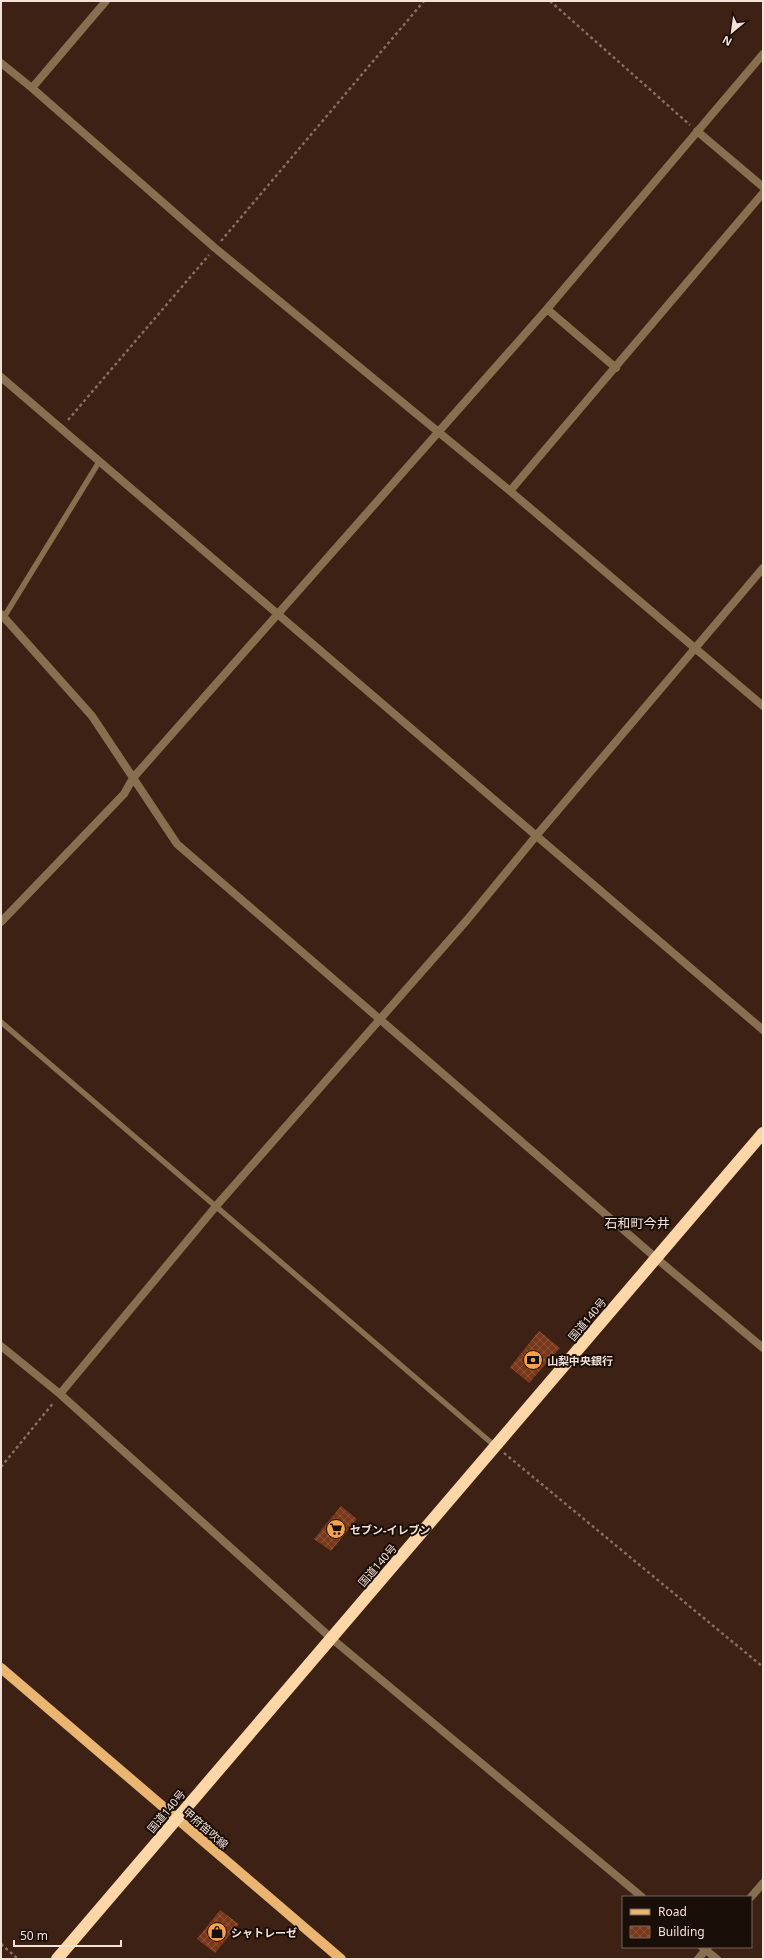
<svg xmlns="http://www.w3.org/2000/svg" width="764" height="1960" viewBox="0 0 764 1960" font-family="'Noto Sans','Noto Sans JP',sans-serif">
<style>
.building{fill:url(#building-cross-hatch)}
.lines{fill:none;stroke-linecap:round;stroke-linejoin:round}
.path{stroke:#856e62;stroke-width:2.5;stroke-dasharray:3 3;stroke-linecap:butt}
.lane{stroke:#886f4f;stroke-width:5.5}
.street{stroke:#886f4f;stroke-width:8}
.primary{stroke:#e9b570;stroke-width:10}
.highway{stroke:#fcd6a7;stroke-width:12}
.labels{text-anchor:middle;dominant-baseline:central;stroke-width:4;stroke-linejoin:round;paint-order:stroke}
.street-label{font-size:11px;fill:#f3e0d7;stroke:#1a0e09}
.poi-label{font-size:11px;font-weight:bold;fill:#f3e0d7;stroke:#1a0e09;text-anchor:start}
.quarter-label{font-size:13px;fill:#f3e0d7;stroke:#1a0e09}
</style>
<defs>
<pattern id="building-cross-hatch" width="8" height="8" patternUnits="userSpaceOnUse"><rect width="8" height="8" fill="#783819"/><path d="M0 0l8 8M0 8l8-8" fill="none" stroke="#8c543a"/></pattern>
</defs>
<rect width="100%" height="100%" fill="#3c2114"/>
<!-- building -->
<path class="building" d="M539,1331l21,17 -31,35 -19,-16z
M341,1506l16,13 -26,32 -17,-12z
M220,1910l19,14 -24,29 -18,-14z"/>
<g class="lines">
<!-- path -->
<path class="path" d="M550,1l140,124
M221,241l203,-240
M68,420l141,-165
M504,1453l259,214
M1,1467l53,-65
M1,1944l17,15"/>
<!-- lane -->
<path class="lane" d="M4,617l95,-155
M1,1022l494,424"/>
<!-- street -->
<path class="street" d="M1,63l31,25 183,160 295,243 253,215
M32,88l74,-87
M697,131l66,56
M547,309l69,59
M1,377l762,653
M510,491l253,-298
M1,614l91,102 85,128 479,414 107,90
M1,922l123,-128 9,-16 414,-469 216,-255
M1,1346l59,48 271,244 311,259
M60,1394l157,-189 250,-285 69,-84 227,-268
M751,1897l12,-14
M702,1947l15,12
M698,1959l10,-12"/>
<!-- primary -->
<path class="primary" d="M1,1668l340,291"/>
<!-- highway -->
<path class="highway" d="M57,1959l706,-826"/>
</g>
<!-- icons -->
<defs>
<symbol id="bank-disc" viewBox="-11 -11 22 22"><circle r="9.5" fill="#f9a04d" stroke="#1a0e09"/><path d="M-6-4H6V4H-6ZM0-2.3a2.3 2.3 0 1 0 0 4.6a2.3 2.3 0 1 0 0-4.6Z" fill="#111"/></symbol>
<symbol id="supermarket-disc" viewBox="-11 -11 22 22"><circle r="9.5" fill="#f9a04d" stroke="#1a0e09"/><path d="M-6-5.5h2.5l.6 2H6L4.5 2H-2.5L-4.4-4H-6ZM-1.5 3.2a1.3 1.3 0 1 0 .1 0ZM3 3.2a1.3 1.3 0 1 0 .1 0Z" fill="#111"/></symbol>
<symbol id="shop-disc" viewBox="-11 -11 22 22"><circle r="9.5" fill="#f9a04d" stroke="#1a0e09"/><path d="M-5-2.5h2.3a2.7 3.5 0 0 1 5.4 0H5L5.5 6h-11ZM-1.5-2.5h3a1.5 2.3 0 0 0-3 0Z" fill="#111"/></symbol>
</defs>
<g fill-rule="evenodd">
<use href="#bank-disc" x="522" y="1349" width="22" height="22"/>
<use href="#supermarket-disc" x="325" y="1518" width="22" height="22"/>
<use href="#shop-disc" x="206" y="1921" width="22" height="22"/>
</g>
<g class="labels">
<!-- street labels -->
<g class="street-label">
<text transform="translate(587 1319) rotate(-50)">国道140号</text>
<text transform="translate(377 1565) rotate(-49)">国道140号</text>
<text transform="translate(166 1811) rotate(-50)">国道140号</text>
<text transform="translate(206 1828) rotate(41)">甲府笛吹線</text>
</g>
<!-- poi labels -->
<g class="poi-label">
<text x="547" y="1360">山梨中央銀行</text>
<text x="350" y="1529">セブン-イレブン</text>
<text x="231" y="1932">シャトレーゼ</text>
</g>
<!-- quarter labels -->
<g class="quarter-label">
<text x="637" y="1223">石和町今井</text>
</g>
</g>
<!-- border -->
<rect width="764" height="1960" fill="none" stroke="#f3e0d7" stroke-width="4"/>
<!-- legend -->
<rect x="622" y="1896" width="130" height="52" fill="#1a0e09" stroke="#71625b"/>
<rect x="630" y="1909" width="20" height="6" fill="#e9b570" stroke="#71625b"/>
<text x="658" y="1916" font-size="12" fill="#f3e0d7">Road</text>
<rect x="630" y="1926" width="20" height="12" fill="url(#building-cross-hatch)" stroke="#71625b"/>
<text x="658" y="1936" font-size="12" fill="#f3e0d7">Building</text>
<!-- north arrow -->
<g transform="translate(732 32) rotate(209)" stroke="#1a0e09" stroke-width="3" paint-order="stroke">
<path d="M0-3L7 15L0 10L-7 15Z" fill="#f3e0d7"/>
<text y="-6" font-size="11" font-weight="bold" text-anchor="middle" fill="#f3e0d7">N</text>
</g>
<!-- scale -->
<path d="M14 1940v6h107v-6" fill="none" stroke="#f3e0d7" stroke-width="2"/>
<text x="20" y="1940" font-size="12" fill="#f3e0d7" stroke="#1a0e09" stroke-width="3" paint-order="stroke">50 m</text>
</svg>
